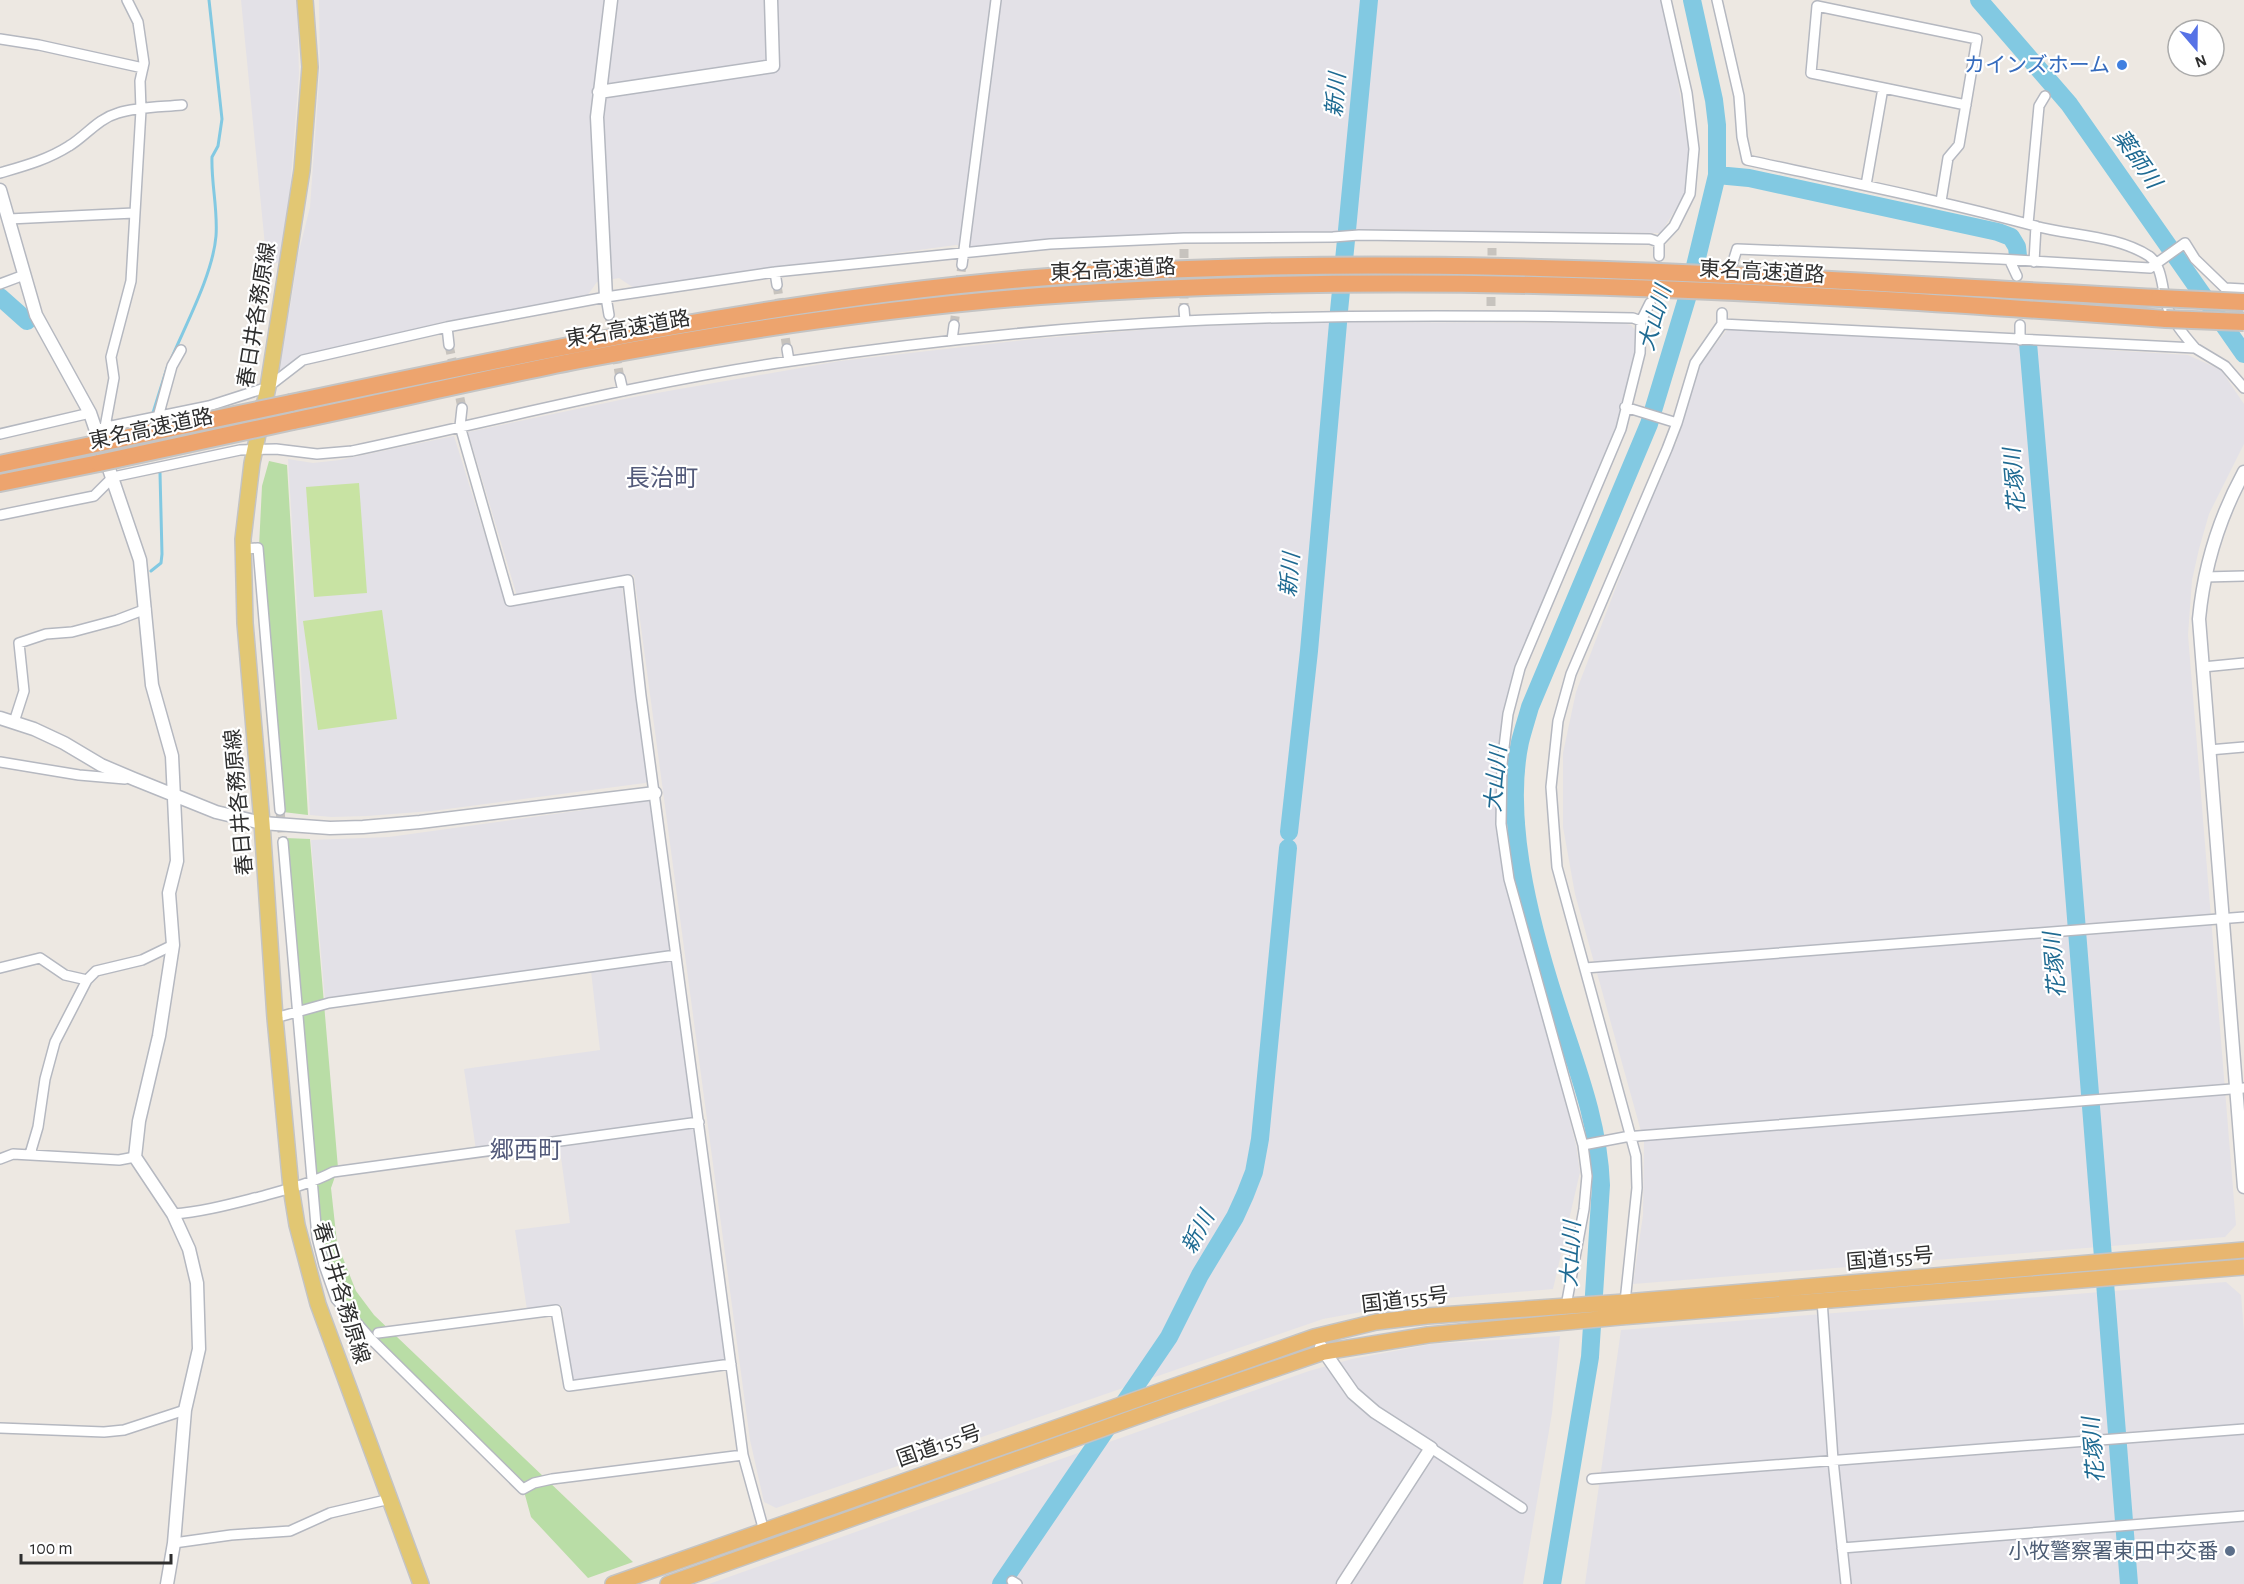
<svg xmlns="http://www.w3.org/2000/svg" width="2244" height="1584" viewBox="0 0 2244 1584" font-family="'Alegreya Sans','Noto Sans JP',sans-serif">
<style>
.industrial{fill:#e3e1e7}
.green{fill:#b9dda6}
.pitch{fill:#c8e3a3}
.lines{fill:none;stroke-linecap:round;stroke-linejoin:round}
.stream{stroke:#82c9e2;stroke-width:3}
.river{stroke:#82c9e2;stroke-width:18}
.minor-tunnel{stroke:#c7c3be;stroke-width:9;stroke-dasharray:9 4.5;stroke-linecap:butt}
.minor-casing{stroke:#b5b8c0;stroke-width:12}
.tertiary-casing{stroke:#b5b8c0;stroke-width:15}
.primary-casing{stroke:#c4c4c4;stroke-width:18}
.trunk-casing{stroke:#c4c4c4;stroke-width:18}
.motorway-casing{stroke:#c4c4c4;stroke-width:20}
.minor{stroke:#fff;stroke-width:9}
.tertiary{stroke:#fff;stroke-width:12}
.primary{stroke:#e2c773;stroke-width:15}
.trunk{stroke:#e8b670;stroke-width:15}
.motorway{stroke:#eda46e;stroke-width:16}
.motorway-bridge-casing{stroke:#c4c4c4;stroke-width:20;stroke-linecap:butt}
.motorway-bridge{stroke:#eda46e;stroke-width:16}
.shop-dot{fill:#3f7fe0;stroke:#fff;stroke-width:2}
.service-dot{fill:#5c6f8a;stroke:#fff;stroke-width:2}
.labels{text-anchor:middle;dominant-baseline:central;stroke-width:4.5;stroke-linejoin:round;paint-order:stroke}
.shop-label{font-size:21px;fill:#366cbe;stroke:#fff;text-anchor:end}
.street-label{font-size:21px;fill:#2e2e2e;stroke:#fff}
.service-label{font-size:21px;fill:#4e5e75;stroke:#fff;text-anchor:end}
.water-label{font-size:22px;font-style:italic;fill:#1e6a92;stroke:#fff}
.quarter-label{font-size:24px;fill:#535a7a;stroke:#fff}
</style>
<rect width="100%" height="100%" fill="#ede8e2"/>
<!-- industrial -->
<path class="industrial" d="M241,0h56l2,74 -9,117 -11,71 -12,4z
M319,0h1342l11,44 17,108 -3,40 -25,41 -303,-4 -21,3 -138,2 -146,6 -78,7 -19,-2 -322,43 -15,-10 -22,4 -10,14 -140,25 -121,29 -26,8 -21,20 -2,-24 13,-46 8,-53 12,-48 10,-139z
M1326,322l296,1 9,2 4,5 3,10 -21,89 -71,173 -15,25 -22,65 -7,34 -6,68 2,42 10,57 55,200 13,52 4,27 -27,117 -120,10 -110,20 -547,189 -12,-6 -14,-62 -116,-865 -117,21 -49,-164 166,-35 206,-36 194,-22 141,-12z
M1732,327l456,28 33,15 23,34v40l-35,70 -10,35 -7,31 -4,55 48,590 -11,12 -592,47 10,-69 1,-73 -69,-248 -12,-67v-74l13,-61 90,-236 10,-12 24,-79 26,-34z
M454,436l53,170 110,-21 5,2 26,194 -3,2 -213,28 -65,5 -36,1 -21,-2 -22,-356 25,4 27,-3z
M648,801l4,2 19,149 -346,47 -14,-159 78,-3z
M673,960l21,160 -218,30 -12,-81 136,-19 -9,-79z
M694,1125l32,237 -153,18 -11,-74 -35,4 -12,-80 55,-7 -11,-80z
M2226,1282l15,13 3,37v252h-659l36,-254z
M1560,1336l-8,77 -29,171h-814l600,-213 43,-12 80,-15z"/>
<!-- green -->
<path class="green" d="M269,461l18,4 21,350 -25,-3 -24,-265 3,-61z
M285,838l25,1 28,329 -7,20 6,55 19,48 18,24 259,247 -45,16 -57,-61 -9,-33 -146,-144 -31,-36 -11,-20 -14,-47z"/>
<!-- pitch -->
<path class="pitch" d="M359,483l8,110 -53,4 -8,-110z
M382,610l15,109 -79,11 -15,-109z"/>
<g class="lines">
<!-- stream -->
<path class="stream" d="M172,357c15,-35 41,-84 44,-121 2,-27 -5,-53 -4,-79l6,-11 4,-27 -13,-119
M152,416l15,-48
M151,571l10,-8 1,-9 -2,-81"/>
<!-- river -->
<path class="river" d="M1979,0l90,104 175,250
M1717,175l32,3 249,54 13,5 6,10 1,9
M1347,230l22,-230
M0,297l27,24
M1339,311l7,-71
M2028,343l32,374 69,867
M1289,832l20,-181 29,-328
M1001,1584l168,-247 31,-62 35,-58 10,-22 9,-23 6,-33 28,-291
M1552,1584l38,-227 11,-172c-2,-57 -21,-109 -39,-163 -27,-81 -60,-195 -42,-280 3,-12 7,-24 10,-35l119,-283 39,-129 29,-120v-50l-3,-25 -22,-100"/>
<!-- minor-tunnel -->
<path class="minor-tunnel" d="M1184,249v60
M1492,269v-21
M777,285l10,64
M1491,306v-23
M609,315l11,63
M954,325l8,-60
M449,345l13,63
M280,810l3,32"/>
<defs>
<path id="minor" d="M1717,0l22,96 3,41 5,23c96,21 193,40 288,66 37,10 81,9 114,30 14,10 13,35 18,50 6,16 17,29 28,42
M0,39l39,6 104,23
M0,173c24,-7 47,-13 69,-27 17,-10 28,-27 49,-33 19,-6 43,-6 64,-8
M1866,185l17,-97
M1941,201l7,-43 11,-13 18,-106 -160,-33 -6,67 155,32
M9,219l125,-6
M2028,224l11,-118 6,-10
M1659,256v-14l15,-16 16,-32 4,-45 -7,-56 -21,-93
M2010,261l7,15
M2034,262l2,-36
M962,265l34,-265
M1732,265l5,-16 263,10 150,9 35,-25 10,16 30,29 19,1
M775,272l2,13
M0,284l24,-9
M606,297l3,18
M1184,309l1,12
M1722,324l473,24 30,18 19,22
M2020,325v15
M447,327l2,18
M952,340l2,-15
M787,349l2,12
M620,378l3,13
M1625,407l52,16
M462,408l-2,18 50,175 118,-21 13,116 102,759 21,76
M158,417l14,-51 9,-16
M105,427l9,-49 -3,-21 20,-76 10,-171 -1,-29 4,-18 -6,-41 -11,-22
M97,429l112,-23 59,-19 35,-27 144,-33 159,-30 169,-25 275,-28 134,-6 149,-1 26,-2 291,4 9,3
M0,434l90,-21
M0,515l94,-19 19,-19 127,-27 36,-1 41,5 35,-3c146,-31 291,-69 439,-90 130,-19 262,-33 394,-40 149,-7 299,-6 448,-3l8,3
M243,549l15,-1 22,262
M2205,577l39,-1
M2203,667l41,-4
M14,722l10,-31 -5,-48 27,-9 26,-2 45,-12 29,-11
M2209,750l35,-3
M0,762l79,13 46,4
M283,842l34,395 7,28 12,34 34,39 153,151 11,-6 18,-4 191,-24
M0,968l40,-10 25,17 22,5
M1585,968l659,-51
M275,1018l54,-15 347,-48
M1583,1145l42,-8 619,-49
M30,1154l8,-27 7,-48 10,-37 32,-62 9,-9 46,-11 31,-15
M0,1159l13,-5 106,6 16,-3
M173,1214c29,-2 58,-10 86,-17 25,-7 51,-13 74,-25l366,-50
M1822,1300l11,160 13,124
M1625,1302l12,-114 -1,-32 -79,-289 -6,-80 7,-66 13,-47 96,-225 10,-26 18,-60 27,-39v-11
M1566,1306l18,-97 3,-33 -4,-31 -74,-266 -8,-55 1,-60 6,-50 12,-46 101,-239 19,-76 1,-32 9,-18
M378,1333l178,-23 13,76 162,-22
M0,1428l104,4 20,-2 61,-20
M1431,1448l91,60
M1592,1479l652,-50
M174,1543l57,-8 59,-4 40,-18 60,-14
M1842,1548l402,-32
M1012,1581l5,3"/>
<path id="tertiary" d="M599,92l174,-26 -2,-66
M0,190l36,125 54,98 50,147 12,125 20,71 5,105 -8,32 4,52 -14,91 -20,85 -4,36 38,57 16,35 8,34 2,66 -14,61 -11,133 -7,41
M606,297l-9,-180 14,-117
M2244,472c-25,46 -40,94 -45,147l45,568
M0,718l34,11 30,14 37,22 33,14 82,33 46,11 68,5 33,-1 57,-5 235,-29
M1321,1347l32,46 22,19 56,36 -88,136"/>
<path id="primary" d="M305,0l5,67 -8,103 -34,217 -16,76 -9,76 2,84 17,200 13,195 16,170 6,37 21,79 103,280"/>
<path id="trunk" d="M613,1584l701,-247 62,-15 51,-6 198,-14 619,-52
M668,1584l501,-179 155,-53 104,-17 192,-18 624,-50"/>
<path id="motorway" d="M291,403c246,-52 493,-105 745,-125 374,-30 749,1 1123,20
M293,421c96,-20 191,-42 287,-61 152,-29 306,-52 460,-64 375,-28 752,-4 1126,23
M0,464l91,-19
M0,483l99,-20"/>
</defs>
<!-- minor casing -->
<use href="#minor" class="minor-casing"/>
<!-- tertiary casing -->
<use href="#tertiary" class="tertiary-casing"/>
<!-- primary casing -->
<use href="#primary" class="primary-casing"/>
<!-- trunk casing -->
<use href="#trunk" class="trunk-casing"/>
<!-- motorway casing -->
<use href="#motorway" class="motorway-casing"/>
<!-- minor -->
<use href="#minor" class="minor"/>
<!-- tertiary -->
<use href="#tertiary" class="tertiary"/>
<!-- primary -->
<use href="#primary" class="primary"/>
<!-- trunk -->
<use href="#trunk" class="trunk"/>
<!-- motorway -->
<use href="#motorway" class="motorway"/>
<defs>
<path id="motorway-bridge" d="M2159,298l85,4
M2166,319l78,3
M91,445l200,-42
M99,463l194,-42"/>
</defs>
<!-- motorway-bridge casing -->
<use href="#motorway-bridge" class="motorway-bridge-casing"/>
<!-- motorway-bridge -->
<use href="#motorway-bridge" class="motorway-bridge"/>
</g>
<!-- markers -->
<circle class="shop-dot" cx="2122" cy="65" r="6"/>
<circle class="service-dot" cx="2230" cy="1551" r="6"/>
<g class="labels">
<!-- shop labels -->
<g class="shop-label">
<text x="2110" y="65">カインズホーム</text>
</g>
<!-- street labels -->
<g class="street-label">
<text transform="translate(1113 270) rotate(-3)">東名高速道路</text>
<text transform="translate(1762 272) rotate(3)">東名高速道路</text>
<text transform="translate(257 315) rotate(-81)">春日井各務原線</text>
<text transform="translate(628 329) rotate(-10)">東名高速道路</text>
<text transform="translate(151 429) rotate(-12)">東名高速道路</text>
<text transform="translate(239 802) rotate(-95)">春日井各務原線</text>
<text transform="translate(1890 1259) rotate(-5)">国道155号</text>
<text transform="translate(341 1293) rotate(73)">春日井各務原線</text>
<text transform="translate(1405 1300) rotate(-7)">国道155号</text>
<text transform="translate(939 1446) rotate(-19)">国道155号</text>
</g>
<!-- service labels -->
<g class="service-label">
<text x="2218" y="1551">小牧警察署東田中交番</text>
</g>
<!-- water labels -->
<g class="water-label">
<text transform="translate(1336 95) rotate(-85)">新川</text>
<text transform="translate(2137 159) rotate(55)">薬師川</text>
<text transform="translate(1655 318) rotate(-74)">大山川</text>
<text transform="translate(2015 481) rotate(-95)">花塚川</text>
<text transform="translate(1290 575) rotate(-85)">新川</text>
<text transform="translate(1496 779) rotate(-85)">大山川</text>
<text transform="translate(2055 965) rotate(-95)">花塚川</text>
<text transform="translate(1198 1232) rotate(-62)">新川</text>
<text transform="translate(1571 1254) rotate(-87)">大山川</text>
<text transform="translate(2094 1450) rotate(-95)">花塚川</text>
</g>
<!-- quarter labels -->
<g class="quarter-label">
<text x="662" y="479">長治町</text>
<text x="526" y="1151">郷西町</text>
</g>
</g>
<!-- north arrow -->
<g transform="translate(2196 48) rotate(160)"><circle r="28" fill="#ffffff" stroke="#ababab" stroke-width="1.5"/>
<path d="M0-4.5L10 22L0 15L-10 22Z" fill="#5672e6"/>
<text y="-9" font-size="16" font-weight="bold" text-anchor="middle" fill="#2e2e2e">N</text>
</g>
<!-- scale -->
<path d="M21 1554v9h150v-9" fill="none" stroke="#2e2e2e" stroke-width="3"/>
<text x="30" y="1554" font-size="18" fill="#2e2e2e" stroke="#ffffff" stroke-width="4.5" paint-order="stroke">100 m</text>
</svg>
